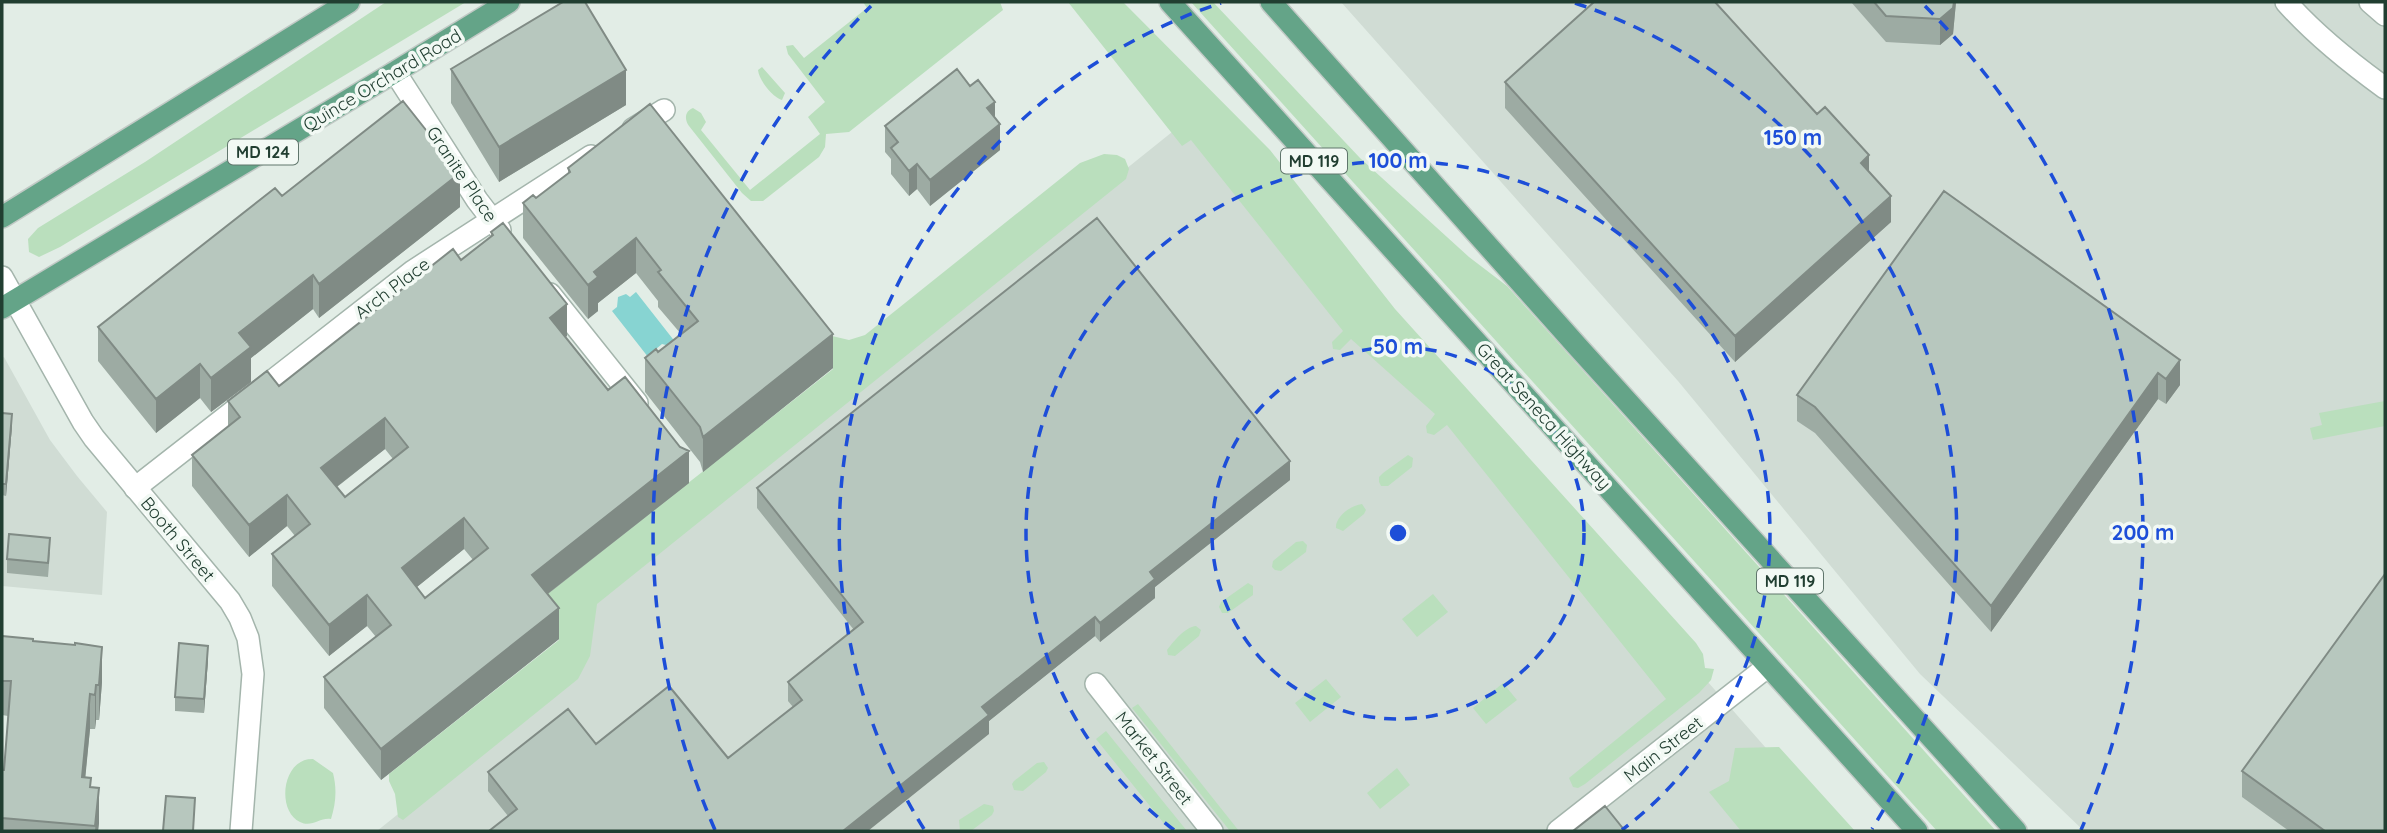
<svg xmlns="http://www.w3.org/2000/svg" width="2387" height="833" viewBox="0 0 2387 833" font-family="Quicksand,sans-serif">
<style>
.built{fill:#d0dcd4}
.green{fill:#badfbd}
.water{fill:#87d4d2}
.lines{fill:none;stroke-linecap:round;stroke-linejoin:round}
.minor-casing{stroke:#a4b5ac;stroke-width:24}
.tertiary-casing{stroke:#a4b5ac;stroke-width:24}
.primary-casing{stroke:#c1c9c5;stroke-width:24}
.minor{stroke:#fff;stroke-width:21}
.tertiary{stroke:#fff;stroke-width:21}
.primary{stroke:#64a488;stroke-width:21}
.wall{fill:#9daba3;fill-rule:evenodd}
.shaded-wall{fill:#808b85}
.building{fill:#b7c7be;stroke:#808b85;stroke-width:2;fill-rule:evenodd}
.ring{fill:none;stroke:#1d4ed8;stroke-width:3.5;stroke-dasharray:12 9}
.labels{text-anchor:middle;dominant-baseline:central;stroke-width:7;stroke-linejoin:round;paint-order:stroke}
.shield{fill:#f2f9f4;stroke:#60766c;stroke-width:2}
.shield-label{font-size:16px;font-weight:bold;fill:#213e31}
.street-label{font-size:18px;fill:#213e31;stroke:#f2f9f4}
.centre{fill:#1d4ed8;stroke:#f2f9f4;stroke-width:3.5}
.ring-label{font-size:21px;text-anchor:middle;font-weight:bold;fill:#1d4ed8;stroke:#f2f9f4;stroke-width:7;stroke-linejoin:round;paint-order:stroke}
</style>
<rect width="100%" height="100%" fill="#e2ede6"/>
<!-- built -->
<path class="built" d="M1341,2h1044v829h-301l-164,-157 -242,-293z
M1207,104l261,305 371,422h-1462l186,-149 17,-75z
M4,357l46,83 27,36 30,36 -5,83 -100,-9v-228z"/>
<!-- green -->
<path class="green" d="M386,2h80l-406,245 -21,10 -10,-5 -1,-13 10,-11 107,-66z
M863,2h137l3,8 -154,122 -23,2 -1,13 -6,10 -56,44h-12l-9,-8 -53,-67c-5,-7 -4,-15 4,-18l8,5 5,9 -5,8 49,60 70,-56 -12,-17 17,-15 -37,-48 -2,-8 7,-1 11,13 63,-50z
M1068,2h55l147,148 125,159 301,334 7,11 2,14 9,1 -3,11 -12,13 -114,91 -7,4 -5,-1 -4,-9 97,-79 -219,-274 -13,10 -7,-2 -1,-7 9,-12 -84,-75 -11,11 -7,-1 -1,-7 11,-11 -152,-191 -9,6z
M1191,2h22l147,156 109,99 38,29 489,545h-59z
M762,67l23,26 -3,7c-10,-3 -23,-20 -24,-30z
M1104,154l13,1 8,4 4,10 -3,10 -529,425 -7,52 -12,23 -175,141 -5,-3 -3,-23 -6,-13v-7l170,-134 -27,-34 301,-237 -1,-33 17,4 16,-5 215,-172z
M2385,401v25l-72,14 -3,-12 12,-3 -3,-12z
M1408,455l5,3 -1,9 -24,19h-7l-2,-4v-5l4,-4z
M1362,504l4,6 -2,4 -21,17 -7,-3c-1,-11 15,-23 26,-24z
M1303,541l4,4 -1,7 -25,19 -6,-1 -3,-3 1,-6 23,-19z
M1248,583l5,3v9l-25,18h-6l-3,-6 2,-5z
M1433,594l15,18 -31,25 -15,-18z
M1196,626l5,4 -2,6 -24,20 -7,-1 -1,-5c7,-9 18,-23 29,-24z
M1326,679l15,18 -31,25 -15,-19z
M1503,683l14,17 -31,24 -13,-16z
M1138,704l101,127h-9l-98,-123z
M1106,731l81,100h-17l-74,-92z
M1779,747l76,84h-114l-32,-39 20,-11 6,-33z
M313,759l20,14c4,16 3,30 -2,46 -11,-2 -19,9 -31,3 -24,-11 -18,-64 13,-63z
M1044,762l4,6 -2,4 -23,19 -9,-1 -2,-6 2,-3 23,-18z
M1397,768l13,17 -30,24 -13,-16z
M984,804l9,2 1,5 -2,4 -21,16h-11l-1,-11z"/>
<!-- water -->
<path class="water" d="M636,292l40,51 -6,3 -8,-2 -6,5 -4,13 -40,-51 5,-4 1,-10 8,-3 4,3z"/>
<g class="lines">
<defs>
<path id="minor" d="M395,72l82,128 23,30
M633,129l31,-19
M550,294l87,109
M135,488l278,-217 178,-115
M1096,684l116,147
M1558,831l209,-164"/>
<path id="tertiary" d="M2286,2c29,33 63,60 99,86
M2370,2l15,13
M2,277l81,145 11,16 136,163 10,17 8,20 5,36 -12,157"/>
<path id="primary" d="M1170,2l747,829
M1271,2l306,344 439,485
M2,217l347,-215
M2,308l393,-236 114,-70"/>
</defs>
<!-- minor casing -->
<use href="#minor" class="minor-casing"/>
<!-- tertiary casing -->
<use href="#tertiary" class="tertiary-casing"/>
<!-- primary casing -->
<use href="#primary" class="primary-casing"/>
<!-- minor -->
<use href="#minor" class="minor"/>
<!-- tertiary -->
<use href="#tertiary" class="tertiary"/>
<!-- primary -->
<use href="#primary" class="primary"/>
</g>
<!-- wall -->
<path class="wall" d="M1851,2h105l-3,32 -13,11 -54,-3z
M451,69l175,36 -127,77 -48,-79z
M1505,82l364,90 22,50 -156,140 -230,-254z
M995,118l5,32 -70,56 -13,-17 -8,7 -18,-22v-15l-6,-7v-26z
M568,168l265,200 -130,104 -3,-10 -55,-70v-34l13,-6 23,-18 -23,-27v-6l-22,-28 -38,30v8l-10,8 -65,-81v-35l13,-5 32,-25z
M1944,191l236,194 -14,19 -8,-5 -167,233 -176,-199 -18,-12v-26z
M282,196l178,11 -141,111 -6,-9 -62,49v24l-40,30 -11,-14 -44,35 -58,-72v-34z
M491,232l76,104 -2,1 43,53 81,93 -141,111 11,45 -178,141 -57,-72v-31l52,-40 -9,-11 -38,30 -57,-70v-32l23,-18 -8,-10 -38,31 -57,-71v-31l36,-28v-26l51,-15 182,-126 30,-23zM385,449l8,10 -48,38 -8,-10zM464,549l9,11 -48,38 -8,-11z
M2,413l10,13 -6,70 -4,-1z
M1290,480l-135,107v11l-55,44 -5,-6 -106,85v13l-481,82 -20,-25v-19l108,-28 132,14 65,-51 -5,-6v-19l66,-52 -97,-122v-20z
M50,552l-2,25 -41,-4v-14z
M2,636l31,5 69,41 -3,38h-3l-1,9h-5l-5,48 6,10 8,36 -1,8h-96v-61h2l4,-54 -6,-1z
M208,660l-4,53 -29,-2v-14z
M2242,771l143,60h-96l-47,-34z"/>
<!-- shaded-wall -->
<path class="shaded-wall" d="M1954,2h2l-3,32 -13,11v-26z
M626,70v35l-127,77v-35z
M995,102v25l-8,-19z
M1000,124v26l-70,56v-26z
M1869,155v26l-8,-18z
M917,164v25l-8,7v-25z
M460,173v34l-141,111v-34z
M1891,196v26l-156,140v-26z
M636,238v35l-38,30v8l-10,8v-34l6,-13z
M313,275v34l-62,49v24l-40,30v-34l28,-45z
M567,304v32l-17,13v-31z
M833,334v34l-130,104v-35z
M2180,360v25l-14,19v-25z
M200,364v34l-44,35v-34z
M2158,373v26l-167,233v-26z
M12,414v12l-6,70v-12z
M385,418v31l-64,50v-31z
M689,451v32l-157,123v-31z
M1290,461v19l-135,107v11l-55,44v-19l50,-51z
M287,495v31l-38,31v-32z
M464,518v31l-62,50v-31z
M367,595v31l-38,30v-31z
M559,608v31l-178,141v-31z
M1095,617v19l-106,85v13l-121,97h-25l139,-124z
M208,646v14l-4,53v-14z
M102,647v35l-3,38v-35z
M96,685v35l-1,9v-34z
M90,694v35l-8,83v-35z
M99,788v35l-1,8h-3z"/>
<!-- building -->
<path class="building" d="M563,2h22l41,68 -127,77 -48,-78z
M1594,2h121l102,112 8,-7 44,48 -8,8 30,33 -156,140 -230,-254z
M1874,2h80l-1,6 -13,11 -54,-3z
M957,69l13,17 8,-6 17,22 -8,6 13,16 -70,56 -13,-16 -8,7 -18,-23 7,-6 -13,-16z
M403,101l57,72 -141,111 -6,-9 -74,58 12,14 -40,31 -11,-14 -44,35 -58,-72 177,-139 7,8z
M650,104l183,230 -130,103 -3,-10 -55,-69 11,-9 2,3 40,-31 -40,-49 3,-2 -25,-32 -42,34 4,5 -10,8 -65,-82 10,-8 3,3 34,-26 -2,-4z
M1944,191l236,169 -14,19 -8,-6 -167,233 -176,-199 -18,-12z
M1097,218l193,243 -140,111 5,7 -55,44 -5,-6 -113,90 7,8 -146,116h-354l28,-22 -29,-37 80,-63 28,35 73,-58 59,72 74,-58 -14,-18 75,-60 -106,-134z
M503,223l64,81 -17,14 58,72 17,-13 55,70 9,4 -157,124 27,33 -178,141 -57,-72 67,-52 -24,-30 -38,30 -57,-71 38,-30 -23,-29 -38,30 -57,-70 48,-38 -12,-16 39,-30 12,15 174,-137 8,11 32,-25 -2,-3zM385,418l23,29 -63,50 -24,-29zM464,518l24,30 -63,50 -23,-30z
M2,413l10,1 -6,70h-4z
M9,534l41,4 -2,25 -41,-4z
M2385,574v257h-60l-83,-60z
M2,636l31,3v2l42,4v-2l27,4 -3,38h-3l-1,10 -5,-1 -8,83 9,1 -1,9 9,1 -4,38 -93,-8v-48h2l7,-89h-9z
M179,643l29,3 -4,53 -29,-2z
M166,796l29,2 -2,33h-30z
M1605,806l20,25h-52z"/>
<!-- distance rings -->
<g class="ring">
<circle cx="1398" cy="533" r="186"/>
<path d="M1174 830A372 372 0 1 1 1622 830"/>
<path d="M924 829A559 559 0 0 1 1221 3M1575 3A559 559 0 0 1 1872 829"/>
<path d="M715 830A745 745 0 0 1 871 6M1925 6A745 745 0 0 1 2081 830"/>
</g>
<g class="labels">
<!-- shield labels -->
<g class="shield">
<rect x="228" y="139.5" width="70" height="25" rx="5"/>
<rect x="1281" y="148.5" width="66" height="25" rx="5"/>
<rect x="1757" y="568.5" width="66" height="25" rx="5"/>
</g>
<g class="shield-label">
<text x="263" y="152">MD 124</text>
<text x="1314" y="161">MD 119</text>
<text x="1790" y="581">MD 119</text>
</g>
<!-- street labels -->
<g class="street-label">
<text transform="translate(382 80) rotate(-31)">Quince Orchard Road</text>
<text transform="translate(462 174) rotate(56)">Granite Place</text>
<text transform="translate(392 288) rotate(-37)">Arch Place</text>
<text transform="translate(1544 416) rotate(48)">Great Seneca Highway</text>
<text transform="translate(178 539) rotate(50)">Booth Street</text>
<text transform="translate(1663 749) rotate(-38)">Main Street</text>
<text transform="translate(1154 758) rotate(52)">Market Street</text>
</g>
</g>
<circle cx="1398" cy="533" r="10" class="centre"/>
<g class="ring-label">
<text x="1793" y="145">150 m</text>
<text x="1398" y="168">100 m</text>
<text x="1398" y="354">50 m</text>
<text x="2143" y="540">200 m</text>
</g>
<!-- border -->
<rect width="2387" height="833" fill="none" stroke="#213e31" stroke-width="7"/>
</svg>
